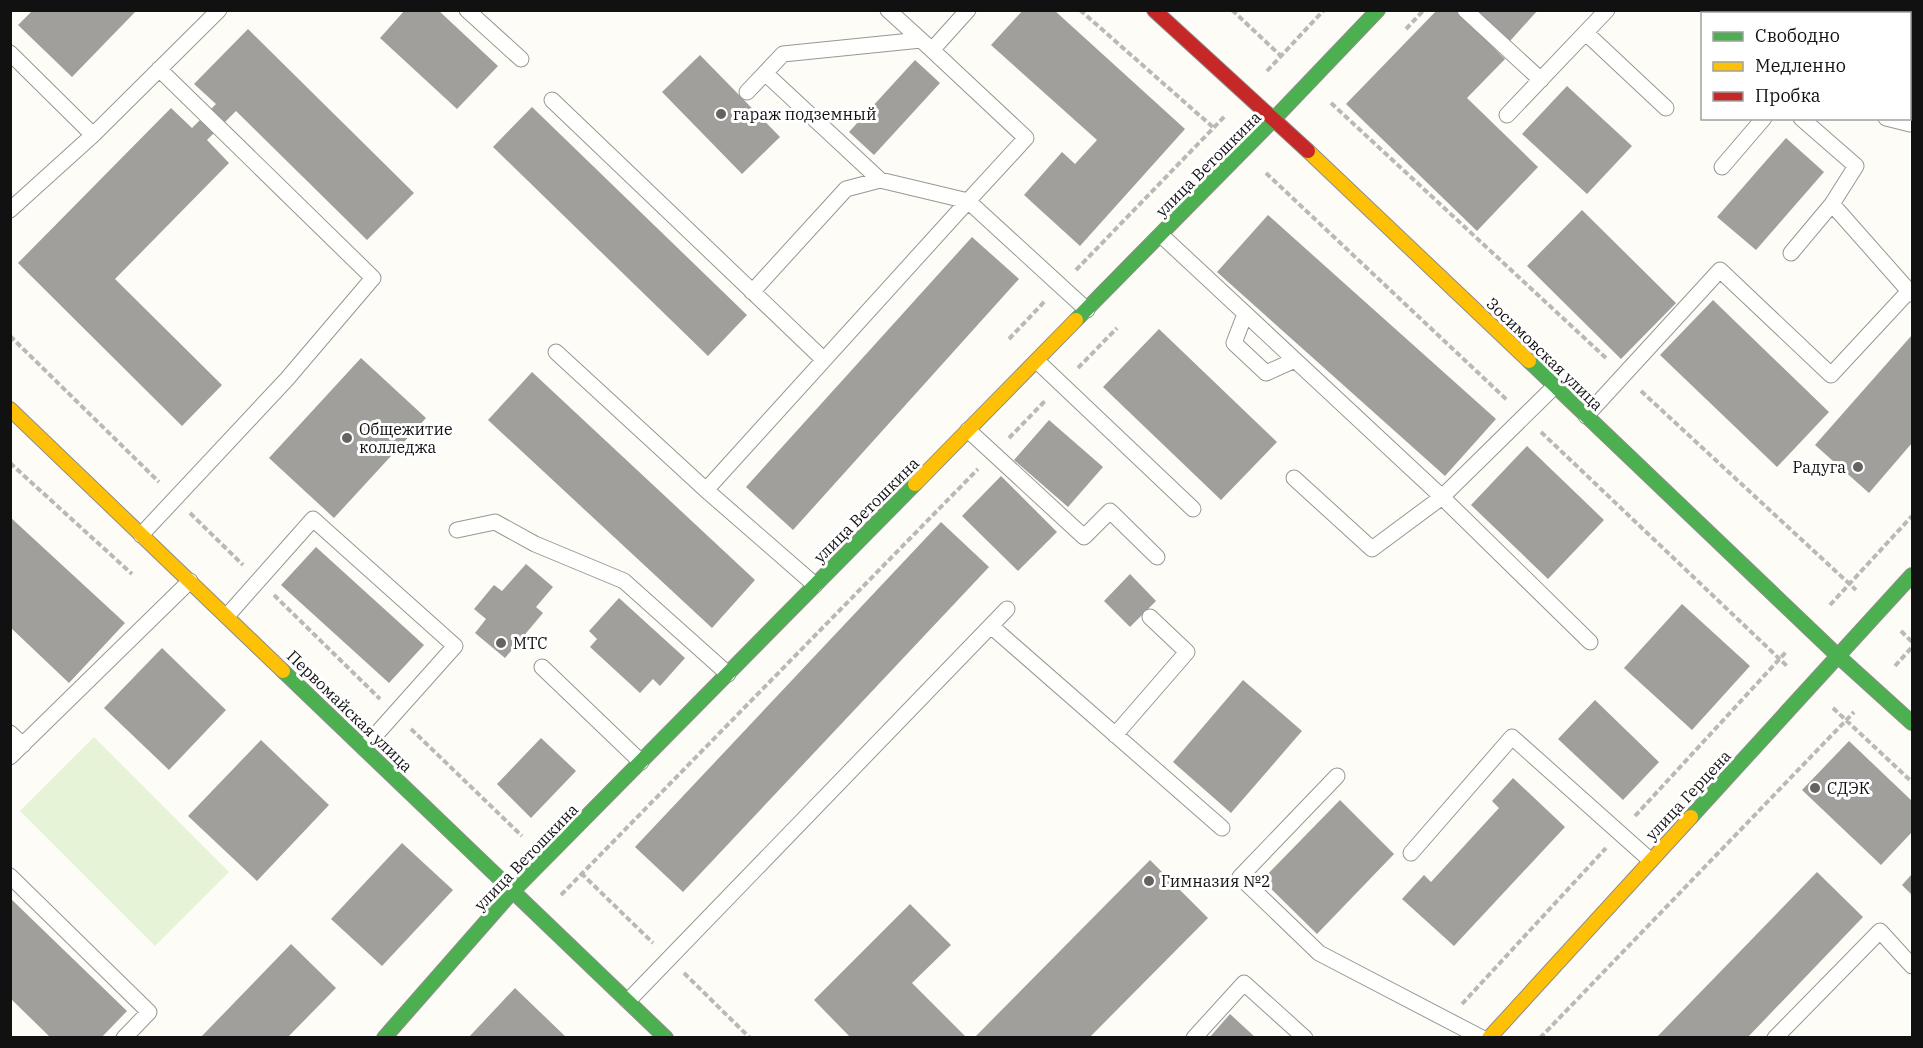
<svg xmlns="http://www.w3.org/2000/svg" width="1923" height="1048" viewBox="0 0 1923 1048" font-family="'IBM Plex Serif',serif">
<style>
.green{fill:#e7f3d7}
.building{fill:#a19f9c}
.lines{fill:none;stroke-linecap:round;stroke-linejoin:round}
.lane-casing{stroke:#979795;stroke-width:17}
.fast-casing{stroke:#8e8d8b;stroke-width:16}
.slow-casing{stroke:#8e8d8b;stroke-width:16}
.jam-casing{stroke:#8e8d8b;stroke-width:16}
.path{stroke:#b9b9b8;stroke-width:4;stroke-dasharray:6 3;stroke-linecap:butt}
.lane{stroke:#fffffe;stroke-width:15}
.fast{stroke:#4caf50;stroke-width:14}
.slow{stroke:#ffc107;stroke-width:14}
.jam{stroke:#c62828;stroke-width:14}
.poi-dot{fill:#646362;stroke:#fff;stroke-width:2}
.labels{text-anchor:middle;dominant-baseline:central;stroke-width:6;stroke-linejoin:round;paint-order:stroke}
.poi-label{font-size:16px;fill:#111;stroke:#fff;text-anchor:start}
.street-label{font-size:16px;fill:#111;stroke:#fff}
</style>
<rect width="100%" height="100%" fill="#fdfcf7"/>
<!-- green -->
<path class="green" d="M94,737l135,135 -74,74 -135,-135z"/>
<!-- building -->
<path class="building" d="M33,10h104l-65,67 -54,-52z
M405,10h33l60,56 -41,43 -77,-71z
M1023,10h31l131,119 -105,117 -56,-51 38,-43 13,12 22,-24 -106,-95z
M1437,10h19l49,49 -38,39 71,69 -61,64 -131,-127z
M1476,10h62l-28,31z
M1912,25v84l-2,-3v-78z
M248,29l166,164 -47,47 -131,-129 -29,29 22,23 -114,116 107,106 -40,41 -164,-163 153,-155 21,20 24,-24 -22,-20z
M700,55l80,82 -38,37 -80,-82z
M915,60l25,23 -66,72 -25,-23z
M1567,86l65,60 -45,48 -65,-60z
M532,107l215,208 -39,41 -215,-209z
M1786,138l38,34 -68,78 -39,-33z
M1582,210l94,93 -55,56 -94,-93z
M1268,215l228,204 -51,57 -228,-204z
M972,237l47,42 -226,251 -47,-43z
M1713,300l116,112 -52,55 -117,-112z
M1159,329l118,113 -56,58 -118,-113z
M1912,335v108l-43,50 -54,-48z
M361,358l65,60 -92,100 -65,-60z
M532,372l223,208 -43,48 -224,-208z
M1049,420l54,47 -35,40 -54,-47z
M1527,446l77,74 -56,59 -77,-74z
M1001,476l56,56 -39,39 -56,-55z
M10,517l115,106 -56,60 -59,-56z
M941,522l48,45 -306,325 -48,-45z
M316,547l108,98 -35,38 -108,-98z
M526,564l27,23 -17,20 7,6 -38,45 -30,-25 11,-14 -12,-10 20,-24 8,6z
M1130,574l26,27 -26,26 -26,-26z
M619,598l66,60 -25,28 -7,-7 -13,14 -50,-46 7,-8 -8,-8z
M1682,604l68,62 -58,64 -68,-62z
M162,648l64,62 -57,60 -65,-62z
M1243,680l59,51 -71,82 -58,-51z
M1595,700l64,62 -36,38 -65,-61z
M541,738l35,33 -45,47 -34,-34z
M261,740l68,65 -72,76 -69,-65z
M1849,741l63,60v31l-31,33 -79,-75z
M1513,778l52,49 -111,119 -52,-47 22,-24 7,7 68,-74 -7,-7z
M1340,800l54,54 -77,80 -55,-54z
M402,843l51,47 -71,76 -51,-47z
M1150,860l58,58 -119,120h-115z
M1817,872l46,45 -116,121h-91z
M1912,874v21l-10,-10z
M10,898l117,113 -26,27h-50l-41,-40z
M910,904l41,41 -39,38 55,55h-116l-37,-38z
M291,944l45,44 -49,50h-87z
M515,988l52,50h-99z
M1230,1014l26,24h-47z"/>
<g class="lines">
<defs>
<path id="lane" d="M467,10l54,49
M888,10l44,40 36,-40
M1465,10l76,70
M1898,14l2,-4
M1586,33l80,75
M932,50l94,88 -58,63 119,109
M10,53l83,82
M765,73l115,107
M747,92l36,-38 138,-14
M552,100l272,260
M1507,115l100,-105
M1801,118l55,48 -24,38
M1886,118l24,6
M1722,167l42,-49
M10,210l83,-75 126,-125
M1161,235l281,262 113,-111
M1791,253l41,-49 77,87
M752,292l94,-103 34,-9 88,21 -262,289 109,95
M1245,314l-11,29 32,30 29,-13
M556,352l150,138
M1037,361l156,148
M1586,416l134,-146 111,105 78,-84 3,3
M968,430l116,107 26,-26 47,46
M1294,478l78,71 70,-52 148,145
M457,530l38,-8 40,22 89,37 104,93
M141,535l146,-156 86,-101 -214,-209
M227,616l86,-97 142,127 -91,102
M991,626l231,202
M542,667l99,95
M10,733l13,12
M1115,735l72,-83 -37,-35
M10,757l180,-176
M1337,776l-97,101 79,76 163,85
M1411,853l101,-116 138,123
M10,876l139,136 -25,26
M628,1001l379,-392
M1194,1038l50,-55 61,55
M1775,1038l105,-107 32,35"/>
<path id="fast" d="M1076,320l198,-201 104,-109
M1529,361l309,295 74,67
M283,671l383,367
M1691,817l221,-242
M384,1038l129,-147 402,-407"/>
<path id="slow" d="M1308,151l221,210
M10,409l273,262
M915,484l161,-164
M1489,1038l202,-221"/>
<path id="jam" d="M1154,10l154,141"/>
</defs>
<!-- lane casing -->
<use href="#lane" class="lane-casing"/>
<!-- fast casing -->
<use href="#fast" class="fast-casing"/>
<!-- slow casing -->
<use href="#slow" class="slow-casing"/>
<!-- jam casing -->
<use href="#jam" class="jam-casing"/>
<!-- path -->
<path class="path" d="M1080,10l135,119
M1232,10l50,47
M1406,29l18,-19
M1267,71l57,-61
M1331,103l276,256
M1266,173l241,227
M1076,270l149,-154
M10,336l149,146
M1009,339l36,-38
M1078,368l39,-40
M1641,391l215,199
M1541,432l247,235
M1009,438l36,-37
M10,463l122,111
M190,513l53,52
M274,595l106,104
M1830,605l82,-89
M1901,631l11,11
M1895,666l17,-19
M1833,708l79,74
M411,729l111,107
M1635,816l151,-164
M581,873l72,70
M561,895l417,-426
M684,973l66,65
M1462,1004l144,-156
M1540,1038l314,-326"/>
<!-- lane -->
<use href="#lane" class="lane"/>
<!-- fast -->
<use href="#fast" class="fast"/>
<!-- slow -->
<use href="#slow" class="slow"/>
<!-- jam -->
<use href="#jam" class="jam"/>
</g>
<!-- markers -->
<g class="poi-dot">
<circle cx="721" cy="114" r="6"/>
<circle cx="347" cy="438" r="6"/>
<circle cx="1858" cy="467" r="6"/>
<circle cx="501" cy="643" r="6"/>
<circle cx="1815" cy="788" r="6"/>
<circle cx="1149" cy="881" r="6"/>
</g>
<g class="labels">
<!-- poi labels -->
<g class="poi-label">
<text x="733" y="114">гараж подземный</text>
<text x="359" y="429">Общежитие<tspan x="359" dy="18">колледжа</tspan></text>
<text x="1846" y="467" text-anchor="end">Радуга</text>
<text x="513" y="643">МТС</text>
<text x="1827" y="788">СДЭК</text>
<text x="1161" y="881">Гимназия №2</text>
</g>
<!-- street labels -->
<g class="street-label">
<text transform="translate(1208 164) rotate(-45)">улица Ветошкина</text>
<text transform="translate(1545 354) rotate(44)">Зосимовская улица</text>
<text transform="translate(866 510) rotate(-45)">улица Ветошкина</text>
<text transform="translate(350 711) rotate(44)">Первомайская улица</text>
<text transform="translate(1688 795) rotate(-47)">улица Герцена</text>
<text transform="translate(526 857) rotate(-46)">улица Ветошкина</text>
</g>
</g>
<!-- border -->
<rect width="1923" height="1048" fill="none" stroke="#111111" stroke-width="24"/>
<!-- legend -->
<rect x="1701" y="12" width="210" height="108" fill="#ffffff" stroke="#a0a0a0" stroke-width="1.5"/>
<rect x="1713" y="32" width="30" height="9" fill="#4caf50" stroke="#a0a0a0" stroke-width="1.5"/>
<text x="1755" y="42" font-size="18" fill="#111111">Свободно</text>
<rect x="1713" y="62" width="30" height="9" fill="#ffc107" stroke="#a0a0a0" stroke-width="1.5"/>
<text x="1755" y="72" font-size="18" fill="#111111">Медленно</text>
<rect x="1713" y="92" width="30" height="9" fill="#c62828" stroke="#a0a0a0" stroke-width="1.5"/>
<text x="1755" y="102" font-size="18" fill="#111111">Пробка</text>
</svg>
